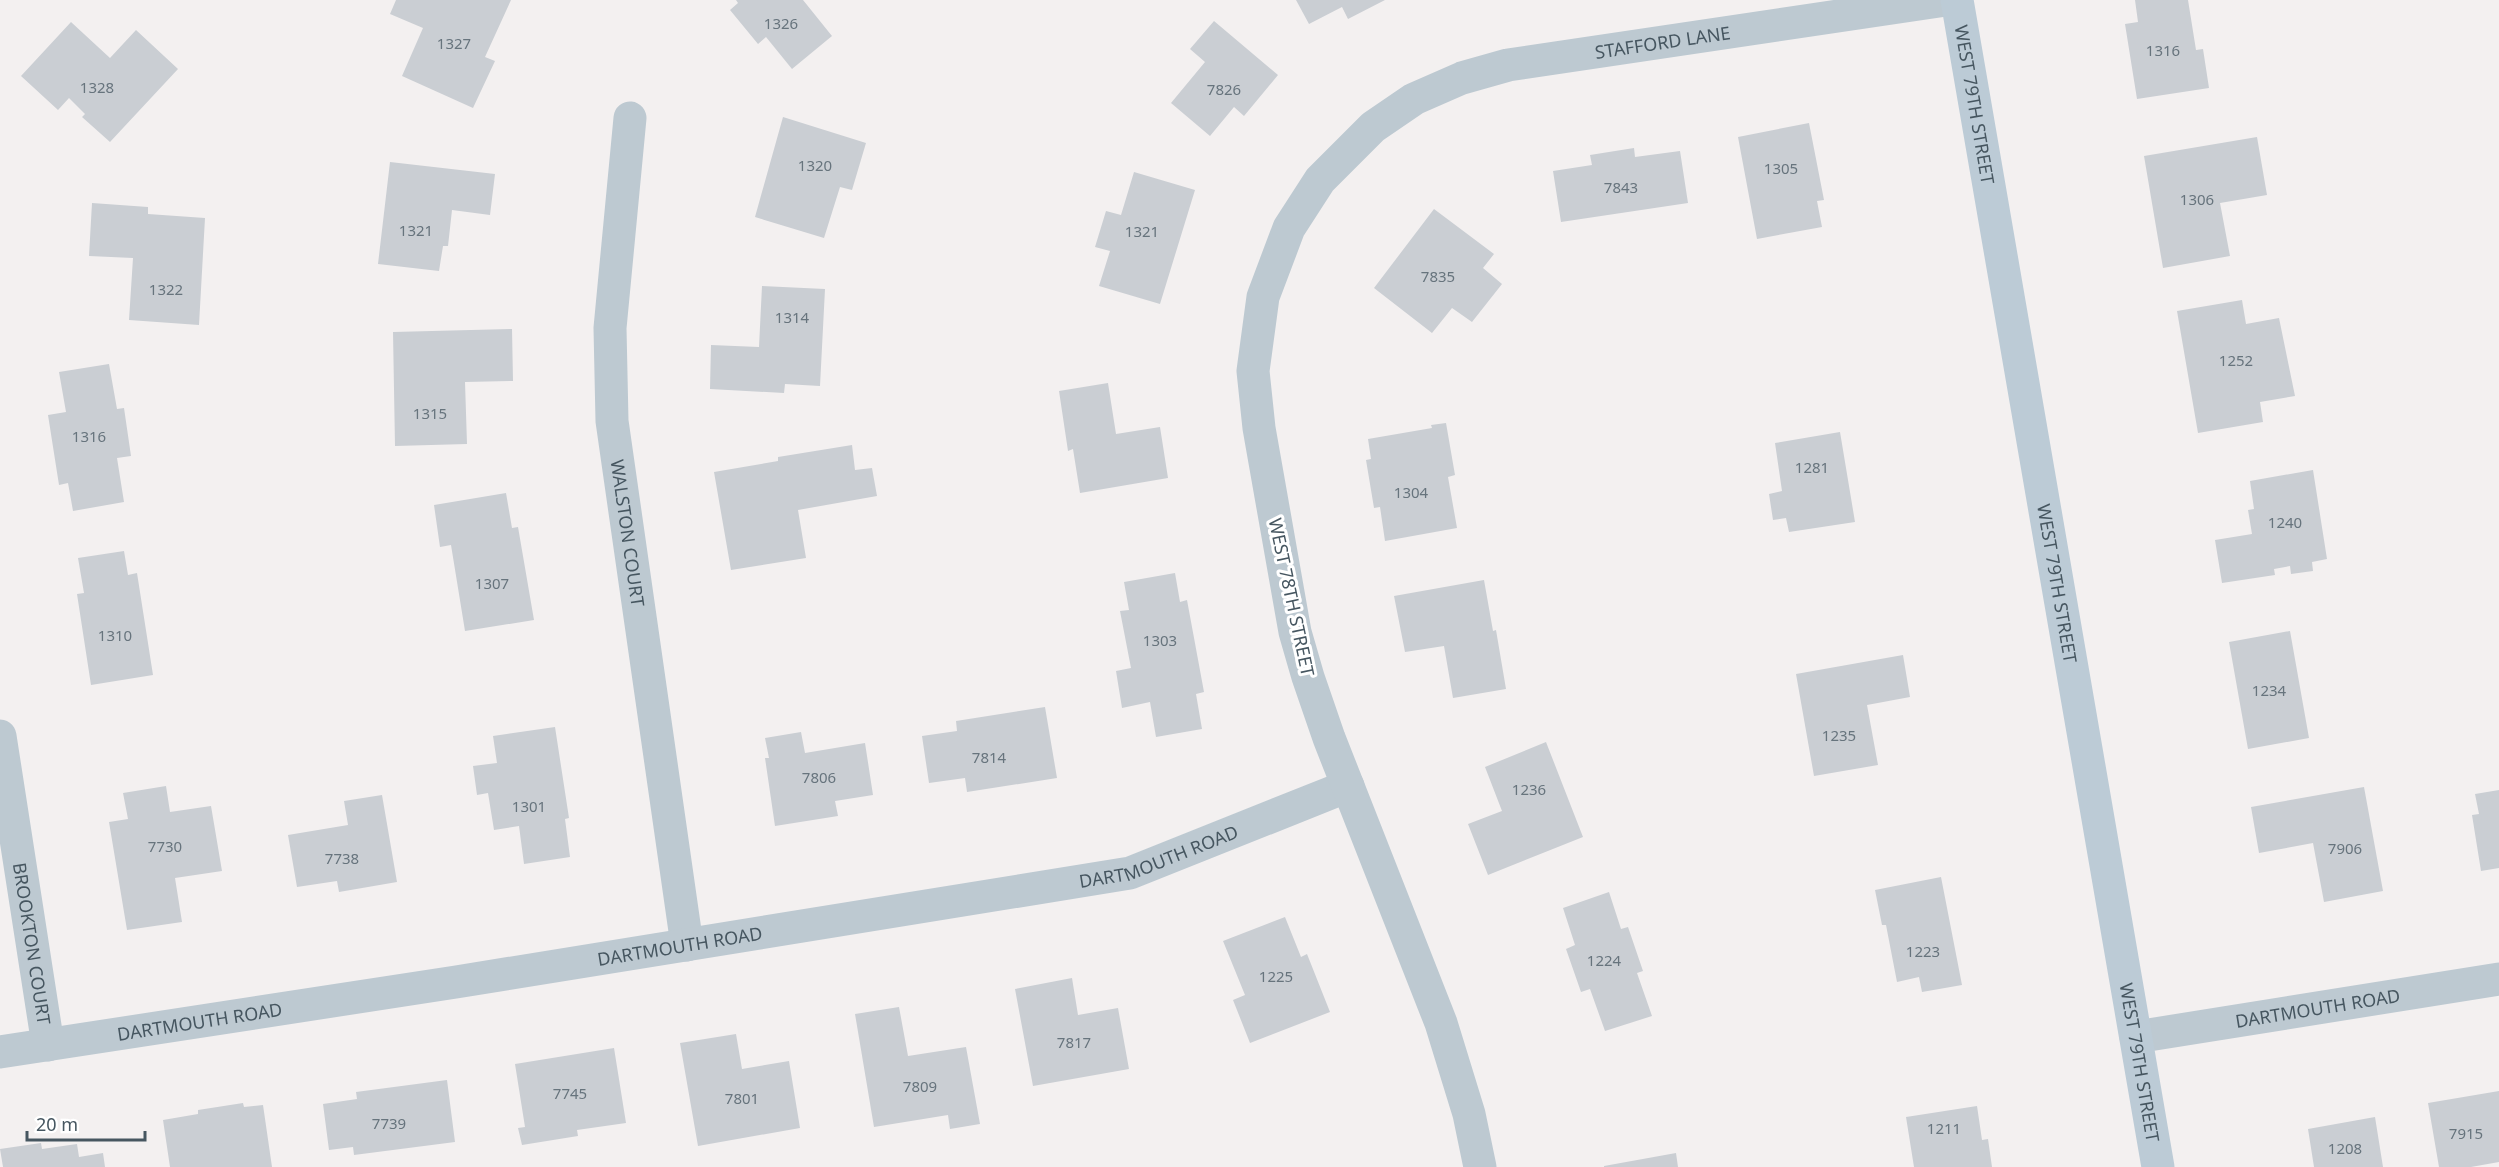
<svg xmlns="http://www.w3.org/2000/svg" width="2499" height="1167" viewBox="0 0 2499 1167" font-family="'Noto Sans',sans-serif">
<style>
.building{fill:#caced3}
.lines{fill:none;stroke-linecap:round;stroke-linejoin:round}
.minor{stroke:#bdc9d1;stroke-width:33}
.secondary{stroke:#bccbd6;stroke-width:33}
.labels{text-anchor:middle;dominant-baseline:central;stroke-width:6;stroke-linejoin:round;paint-order:stroke}
.number-label{font-size:15px;fill:#67747d}
.street-label{font-size:18px;fill:#465660;stroke:#fff}
</style>
<rect width="100%" height="100%" fill="#f3f0f0"/>
<!-- building -->
<path class="building" d="M396,0h115l-26,57 10,4 -22,47 -71,-32 21,-48 -33,-14z
M736,0h67l29,36 -40,33 -26,-32 -8,7 -28,-34 8,-7z
M1296,0h89l-37,19 -6,-12 -33,17z
M2135,0h53l8,50 7,-1 6,39 -72,11 -12,-75 13,-2z
M1214,21l64,54 -34,41 -10,-9 -24,29 -39,-33 34,-41 -15,-13z
M71,22l39,36 26,-28 42,39 -68,73 -28,-25 3,-3 -16,-16 -11,12 -37,-34z
M783,117l83,26 -14,47 -12,-3 -16,51 -69,-21z
M1809,123l15,77 -7,1 5,26 -65,12 -19,-102z
M2257,137l10,58 -47,8 10,53 -67,12 -19,-112z
M1634,148l1,9 45,-6 8,52 -127,19 -8,-51 39,-6 -2,-10z
M390,162l105,12 -5,41 -38,-5 -4,36h-5l-4,25 -61,-7z
M1134,172l61,18 -35,114 -61,-18 11,-35 -15,-4 11,-36 15,4z
M92,203l56,4v7l57,4 -6,107 -70,-5 4,-62 -44,-2z
M1434,209l60,45 -11,14 19,16 -30,38 -20,-14 -20,25 -58,-45z
M762,286l63,3 -5,97 -35,-2 -1,9 -74,-4 1,-44 48,2z
M2242,300l4,24 33,-6 16,78 -35,6 3,20 -65,11 -21,-122z
M512,329l1,52 -48,1 2,62 -72,2 -2,-114z
M109,364l8,45 7,-1 7,48 -14,2 7,44 -51,9 -5,-28 -9,2 -11,-70 18,-3 -7,-40z
M1108,383l8,51 44,-7 8,51 -88,15 -7,-44 -5,2 -9,-60z
M1446,423l9,52 -7,2 9,51 -72,13 -5,-34 -6,1 -8,-48 5,-1 -3,-20 64,-11 -1,-3z
M1840,432l15,90 -66,10 -3,-14 -13,2 -4,-26 13,-3 -7,-48z
M852,445l3,25 17,-2 5,28 -79,14 8,48 -75,12 -17,-98 64,-11v-4z
M2313,470l14,89 -15,3 1,9 -22,3 -1,-8 -16,3 1,6 -53,8 -7,-43 37,-6 -4,-24 6,-1 -4,-28z
M506,493l6,35 6,-1 16,93 -69,11 -14,-86 -11,2 -6,-42z
M124,551l4,24 9,-2 16,102 -62,10 -14,-91 7,-1 -6,-35z
M1175,573l5,29 7,-2 17,92 -8,2 6,35 -46,8 -6,-35 -28,6 -6,-37 15,-3 -11,-57 9,-1 -5,-28z
M1484,580l9,51 3,-1 10,59 -53,9 -9,-52 -39,6 -11,-56z
M2290,631l19,107 -61,11 -19,-107z
M1903,655l7,42 -43,8 11,60 -64,11 -18,-102z
M1045,707l12,71 -90,14 -2,-14 -36,5 -7,-47 35,-5 -1,-10z
M555,727l14,91 -4,1 5,38 -46,7 -5,-38 -25,4 -6,-37 -11,2 -4,-29 24,-3 -4,-27z
M801,732l4,21 60,-10 8,52 -38,6 3,15 -63,10 -10,-68h4l-4,-20z
M1546,742l37,95 -95,38 -20,-51 34,-13 -17,-44z
M166,786l4,26 41,-6 11,65 -47,7 7,44 -55,8 -18,-108 19,-3 -5,-26z
M2364,787l19,104 -59,11 -11,-59 -54,10 -8,-46z
M2499,790v78l-18,3 -9,-56 7,-1 -4,-20z
M382,795l15,87 -58,10 -2,-11 -40,6 -9,-52 60,-10 -4,-24z
M1941,877l21,108 -40,7 -3,-15 -22,5 -11,-57h-4l-7,-35z
M1609,892l12,37 7,-2 15,44 -6,2 15,43 -47,15 -15,-42 -9,3 -15,-43 9,-4 -12,-37z
M1285,917l16,40 6,-3 23,58 -80,31 -17,-43 12,-5 -22,-54z
M1072,978l6,37 40,-7 11,61 -96,17 -18,-97z
M899,1007l9,49 58,-9 14,77 -30,5 -2,-14 -74,12 -19,-113z
M736,1034l6,35 47,-8 11,67 -102,18 -18,-103z
M614,1048l12,75 -49,7 1,6 -56,9 -4,-17 7,-1 -10,-63z
M447,1080l8,62 -101,13 -1,-8 -24,3 -6,-46 34,-5 -1,-7z
M2499,1091v71l-28,5h-32l-11,-64z
M243,1103l1,4 19,-2 9,62h-102l-7,-47 35,-6v-4z
M1977,1106l5,34 6,-1 4,28h-78l-8,-50z
M2375,1117l8,50h-69l-6,-38z
M41,1143l1,6 35,-5 2,13 24,-4 2,14h-102l-3,-18z
M1676,1153l2,14h-74v-1z"/>
<g class="lines">
<!-- minor -->
<g class="minor">
<path id="s1" d="M630,118l-20,210 2,93 75,524"/>
<path id="s2" d="M0,736l48,309"/>
<path id="s3" d="M2136,1037l363,-58"/>
<path id="s4" d="M0,1052l456,-70 674,-109 218,-87"/>
<path id="s5" d="M1480,1167l-11,-53 -28,-91 -112,-285 -21,-61 -13,-45 -36,-204 -6,-57 10,-74 26,-69 31,-48 53,-53 41,-28 48,-21 46,-13 438,-65"/>
</g>
<!-- secondary -->
<path class="secondary" id="s6" d="M1957,0l201,1167"/>
</g>
<g class="labels">
<!-- number labels -->
<g class="number-label">
<text x="781" y="23">1326</text>
<text x="454" y="43">1327</text>
<text x="2163" y="50">1316</text>
<text x="97" y="87">1328</text>
<text x="1224" y="89">7826</text>
<text x="815" y="165">1320</text>
<text x="1781" y="168">1305</text>
<text x="1621" y="187">7843</text>
<text x="2197" y="199">1306</text>
<text x="416" y="230">1321</text>
<text x="1142" y="231">1321</text>
<text x="1438" y="276">7835</text>
<text x="166" y="289">1322</text>
<text x="792" y="317">1314</text>
<text x="2236" y="360">1252</text>
<text x="430" y="413">1315</text>
<text x="89" y="436">1316</text>
<text x="1812" y="467">1281</text>
<text x="1411" y="492">1304</text>
<text x="2285" y="522">1240</text>
<text x="492" y="583">1307</text>
<text x="115" y="635">1310</text>
<text x="1160" y="640">1303</text>
<text x="2269" y="690">1234</text>
<text x="1839" y="735">1235</text>
<text x="989" y="757">7814</text>
<text x="819" y="777">7806</text>
<text x="1529" y="789">1236</text>
<text x="529" y="806">1301</text>
<text x="165" y="846">7730</text>
<text x="2345" y="848">7906</text>
<text x="342" y="858">7738</text>
<text x="1923" y="951">1223</text>
<text x="1604" y="960">1224</text>
<text x="1276" y="976">1225</text>
<text x="1074" y="1042">7817</text>
<text x="920" y="1086">7809</text>
<text x="570" y="1093">7745</text>
<text x="742" y="1098">7801</text>
<text x="389" y="1123">7739</text>
<text x="1944" y="1128">1211</text>
<text x="2466" y="1133">7915</text>
<text x="2345" y="1148">1208</text>
</g>
<!-- street labels -->
<g class="street-label">
<text stroke="none"><textPath href="#s5" startOffset="1418">STAFFORD LANE</textPath></text>
<text stroke="none"><textPath href="#s6" startOffset="106">WEST 79TH STREET</textPath></text>
<text stroke="none"><textPath href="#s1" startOffset="417">WALSTON COURT</textPath></text>
<text stroke="none"><textPath href="#s6" startOffset="592">WEST 79TH STREET</textPath></text>
<text transform="translate(1292 597) rotate(78)">WEST 78TH STREET</text>
<text stroke="none"><textPath href="#s4" startOffset="1176">DARTMOUTH ROAD</textPath></text>
<text stroke="none"><textPath href="#s2" startOffset="210">BROOKTON COURT</textPath></text>
<text stroke="none"><textPath href="#s4" startOffset="688">DARTMOUTH ROAD</textPath></text>
<text stroke="none"><textPath href="#s3" startOffset="184">DARTMOUTH ROAD</textPath></text>
<text stroke="none"><textPath href="#s4" startOffset="202">DARTMOUTH ROAD</textPath></text>
<text stroke="none"><textPath href="#s6" startOffset="1078">WEST 79TH STREET</textPath></text>
</g>
</g>
<!-- scale -->
<path d="M27 1131v9h118v-9" fill="none" stroke="#465660" stroke-width="3"/>
<text x="36" y="1131" font-size="18" fill="#465660" stroke="#ffffff" stroke-width="4.5" paint-order="stroke">20 m</text>
</svg>
